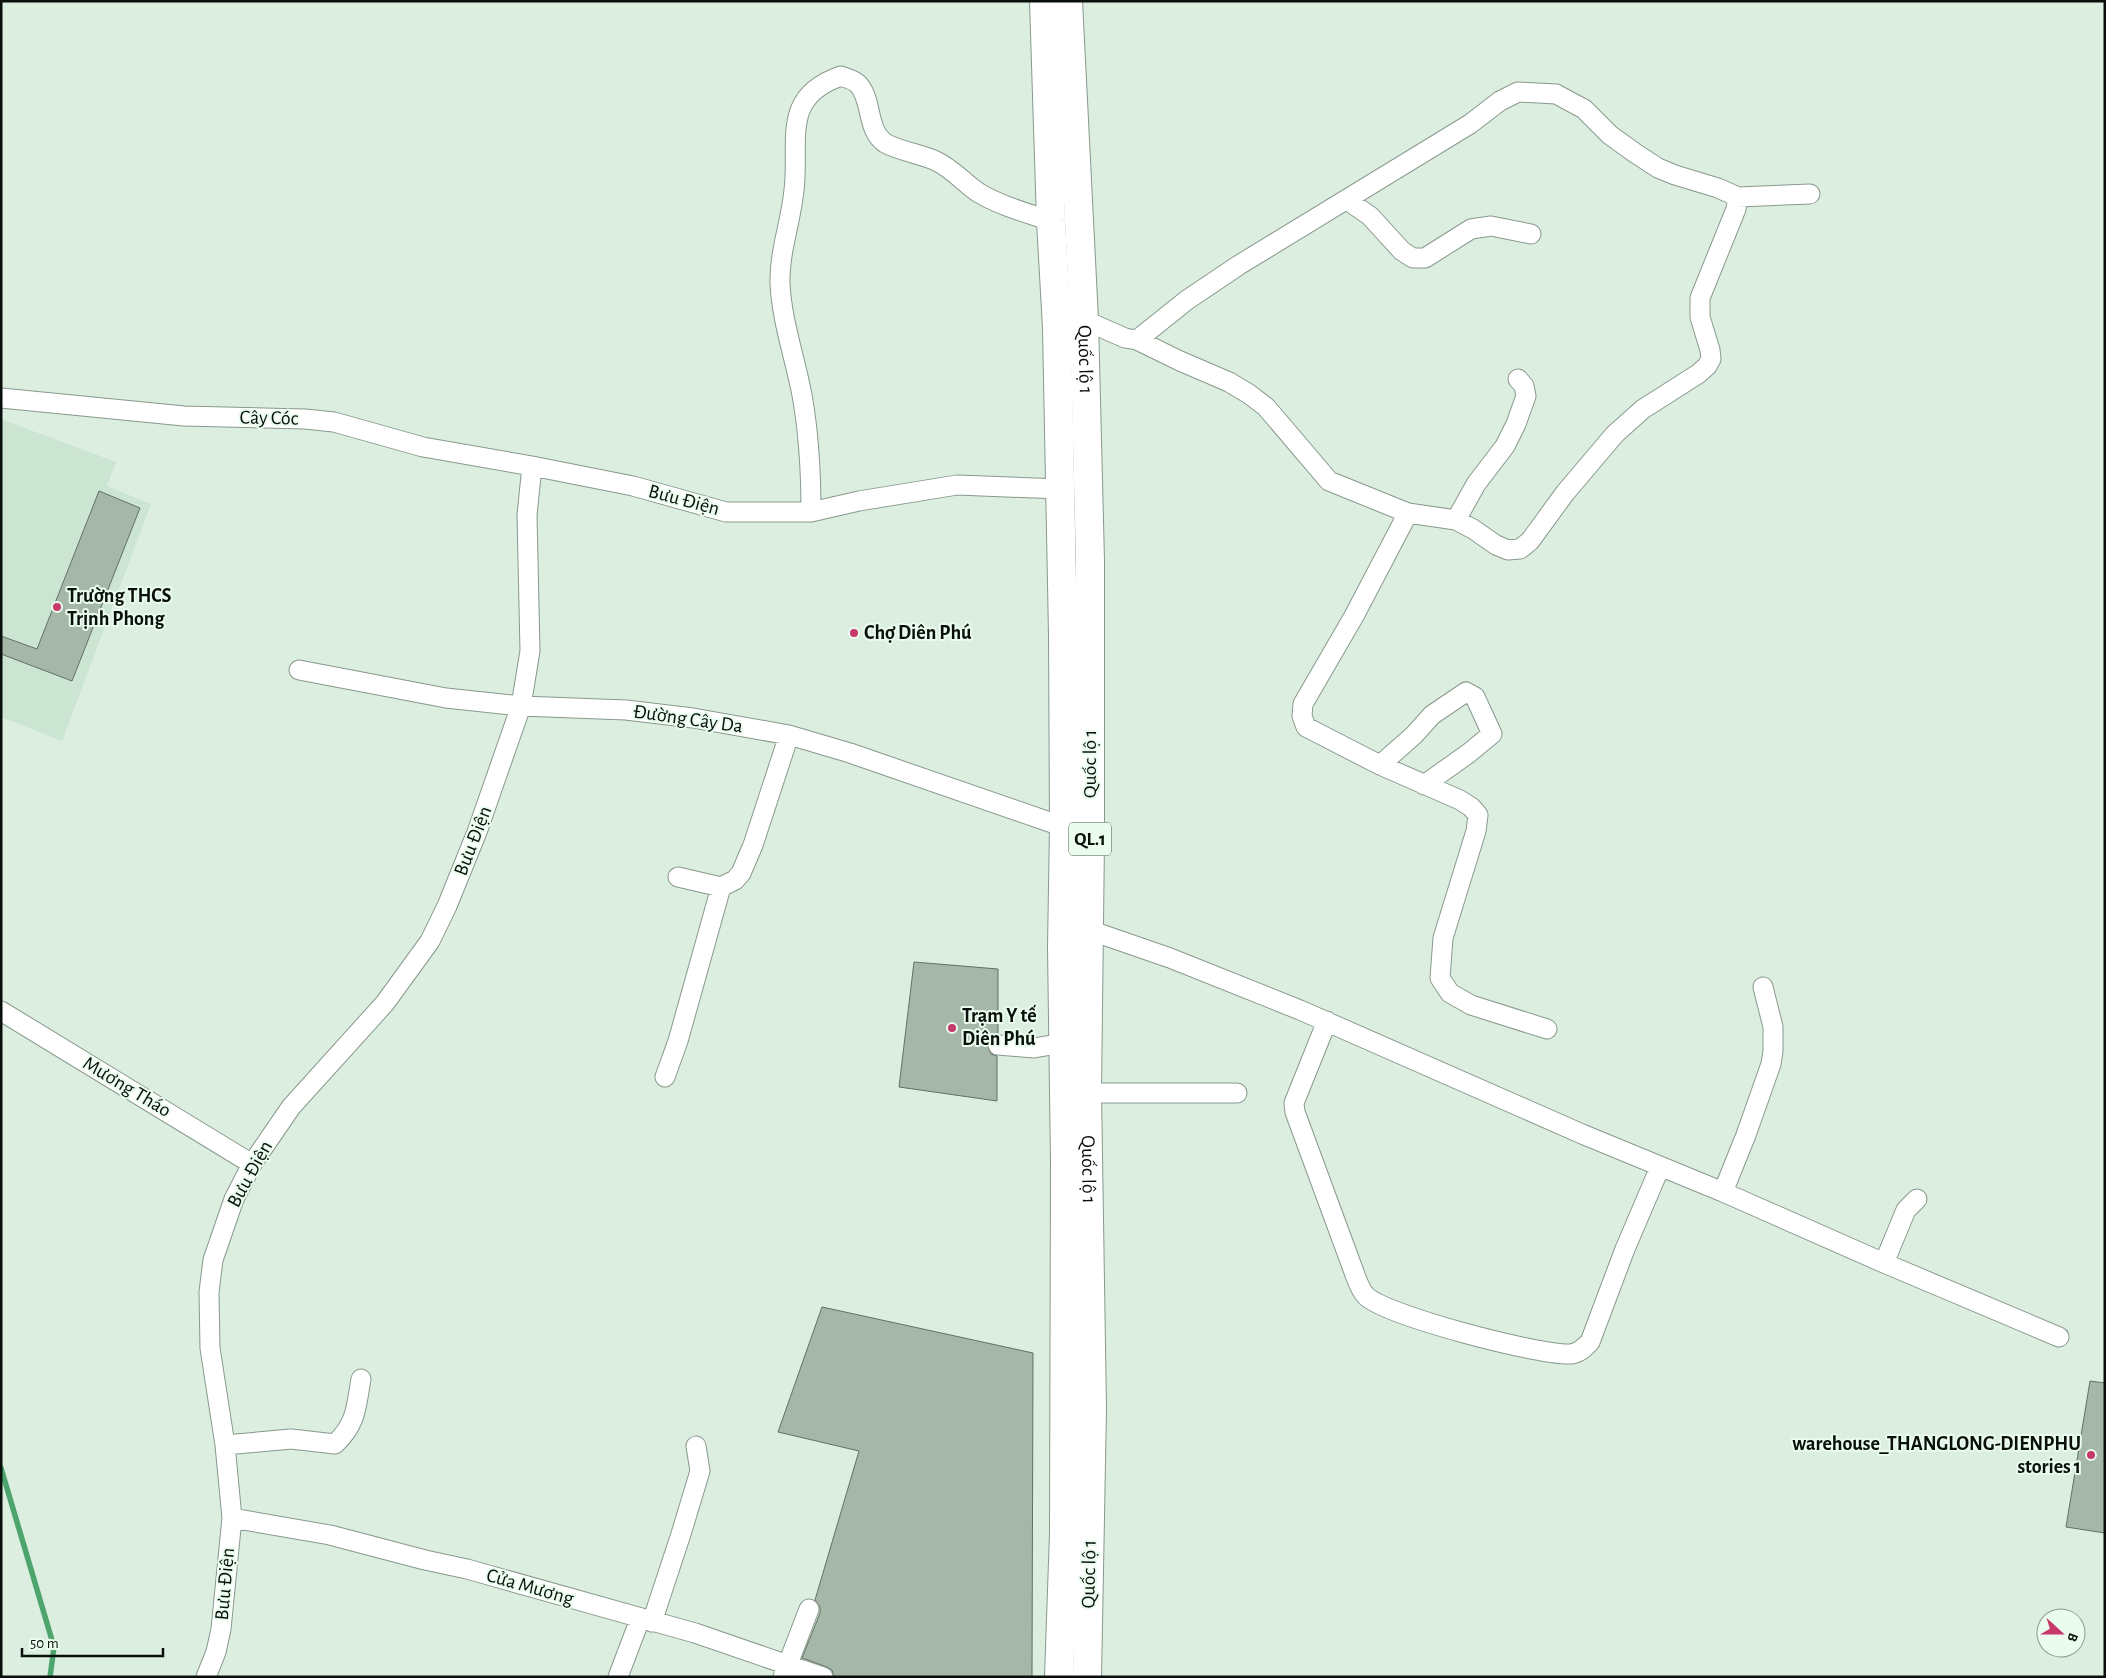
<svg xmlns="http://www.w3.org/2000/svg" width="2106" height="1678" viewBox="0 0 2106 1678" font-family="'Alegreya Sans',sans-serif">
<style>
.built{fill:#cbe5d2}
.lines{fill:none;stroke-linecap:round;stroke-linejoin:round}
.stream{stroke:#4da56d;stroke-width:5.5}
.building{fill:#a5b7a9;stroke:#617165}
.minor-casing{stroke:#88998c;stroke-width:21}
.highway-casing{stroke:#88998c;stroke-width:30}
.minor{stroke:#fff;stroke-width:19}
.highway{stroke:#fff;stroke-width:28}
.poi-dot{fill:#c6396a;stroke:#e9fcee;stroke-width:2}
.labels{text-anchor:middle;dominant-baseline:central;stroke-width:4;stroke-linejoin:round;paint-order:stroke}
.shield{fill:#e9fcee;stroke:#4c564f;stroke-width:1}
.shield-label{font-size:19px;font-weight:bold;fill:#090f0b}
.street-label{font-size:20px;fill:#090f0b;stroke:#e9fcee}
.poi-label{font-size:20px;font-weight:bold;fill:#090f0b;stroke:#e9fcee;text-anchor:start}
</style>
<rect width="100%" height="100%" fill="#dceee0"/>
<!-- built -->
<path class="built" d="M1,419l115,43 -9,24 44,18 -89,237 -61,-24z"/>
<g class="lines">
<!-- stream -->
<path class="stream" d="M1,1468l53,179 -4,30"/>
</g>
<!-- building -->
<path class="building" d="M99,491l41,17 -68,173 -71,-27v-18l36,13z
M914,962l84,7v65l-9,4 -2,7 4,9 6,2v45l-98,-14z
M822,1307l211,46 -1,324h-198l-2,-7 -5,-3 -25,-9 18,-45v-6l-5,-7 44,-149 -81,-19z
M2090,1381l15,2v150l-39,-6z"/>
<g class="lines">
<defs>
<path id="minor" d="M1347,200l23,16 32,35 11,7h12l46,-29 20,-3 40,8
M1084,320l41,18 12,2 50,-40 52,-35 231,-141 30,-23 18,-9 38,2 28,15 26,26 25,18 23,15 17,7 43,13 20,9 72,-3
M1137,340l43,21 49,21 20,12 17,13 63,74 79,32 48,7 17,9 23,16 12,5 12,-1 10,-8 35,-48 50,-59 28,-25 55,-35 9,-8 4,-7 -1,-9 -10,-33v-19l36,-89 2,-12
M1,398l183,18 121,3 29,3 89,25 109,19
M811,512c0,-40 -2,-78 -9,-117 -7,-37 -20,-73 -22,-111 -1,-32 11,-62 14,-94 6,-49 -14,-93 47,-114 5,2 13,4 17,8 15,16 8,46 27,59 14,8 36,11 51,18 17,8 28,22 43,32 22,13 48,20 72,28
M1408,513l-54,103 -51,88 -1,12 4,11 74,38 80,35 11,7 7,8 -2,16 -33,107 -3,40 10,15 21,12 76,24
M1456,520l20,-36 29,-38 11,-22 10,-28 -2,-10 -6,-7
M299,670l147,28 75,8 105,4 67,8 96,17 61,18 214,74
M1380,765l34,-30 18,-20 34,-23 9,5 17,37 -23,19 -45,32
M678,877l43,10 14,-7 6,-7 12,-28 36,-110
M1089,930l81,28 130,52 282,124 141,58 161,71 175,74
M1,1011l251,153
M1327,1021l-33,82 1,9 59,160c3,8 6,18 12,24 21,20 175,60 205,58 8,-1 13,-6 19,-12l35,-93 35,-82
M998,1045l36,3 29,-5
M665,1077l13,-36 43,-154
M1087,1093h150
M1723,1192l23,-57 25,-71 2,-13v-24l-10,-40
M1884,1263l22,-53 11,-11
M225,1445l66,-6 44,5c22,-21 21,-37 26,-65
M232,1518l98,17 95,25 42,9 228,64 128,44
M652,1622l29,-88 19,-63 -4,-25
M206,1677l10,-25 5,-23 11,-111 -7,-73 -15,-97 -1,-56 4,-32 21,-61 18,-35 39,-57 94,-104 45,-62 17,-35 30,-74 44,-126 9,-55 -3,-136 5,-49 101,20 93,26h85l48,-11 98,-16 103,4
M618,1677l22,-58
M783,1677l26,-68"/>
<g id="highway">
<path d="M1044,1l7,220 6,107 6,306 1,193 -2,120 3,215 -1,371 -5,144"/>
<path id="s1" d="M1068,1l16,319 6,241v278l-3,254 5,316 -5,268"/>
</g>
</defs>
<!-- minor casing -->
<use href="#minor" class="minor-casing"/>
<!-- highway casing -->
<use href="#highway" class="highway-casing"/>
<!-- minor -->
<use href="#minor" class="minor"/>
<!-- highway -->
<use href="#highway" class="highway"/>
</g>
<!-- markers -->
<g class="poi-dot">
<circle cx="57" cy="607" r="5"/>
<circle cx="854" cy="633" r="5"/>
<circle cx="952" cy="1028" r="5"/>
<circle cx="2091" cy="1455" r="5"/>
</g>
<g class="labels">
<!-- shield labels -->
<rect class="shield" x="1069" y="822.5" width="42" height="33" rx="4"/>
<g class="shield-label">
<text x="1090" y="839">QL.1</text>
</g>
<!-- street labels -->
<g class="street-label">
<text stroke="none"><textPath href="#s1" startOffset="359">Quốc lộ 1</textPath></text>
<text transform="translate(269 418) rotate(1)">Cây Cóc</text>
<text transform="translate(684 500) rotate(15)">Bưu Điện</text>
<text transform="translate(688 719) rotate(8)">Đường Cây Da</text>
<text transform="translate(1090 764) rotate(-90)">Quốc lộ 1</text>
<text transform="translate(473 841) rotate(-69)">Bưu Điện</text>
<text transform="translate(127 1087) rotate(31)">Mương Tháo</text>
<text stroke="none"><textPath href="#s1" startOffset="1169">Quốc lộ 1</textPath></text>
<text transform="translate(250 1174) rotate(-61)">Bưu Điện</text>
<text transform="translate(1089 1574) rotate(-89)">Quốc lộ 1</text>
<text transform="translate(225 1584) rotate(-85)">Bưu Điện</text>
<text transform="translate(530 1587) rotate(16)">Cửa Mương</text>
</g>
<!-- poi labels -->
<g class="poi-label">
<text x="67" y="596">Trường THCS<tspan x="67" dy="23">Trịnh Phong</tspan></text>
<text x="864" y="633">Chợ Diên Phú</text>
<text x="962" y="1016">Trạm Y tế<tspan x="962" dy="23">Diên Phú</tspan></text>
<text x="2081" y="1444" text-anchor="end">warehouse_THANGLONG-DIENPHU<tspan x="2081" dy="23">stories 1</tspan></text>
</g>
</g>
<!-- border -->
<rect width="2106" height="1678" fill="none" stroke="#090f0b" stroke-width="5"/>
<!-- north arrow -->
<g transform="translate(2061 1633) rotate(111)"><circle r="24" fill="#e9fcee" stroke="#8f9d93"/>
<path d="M0-4L9 19L0 12L-9 19Z" fill="#c6396a"/>
<text y="-8" font-size="14" font-weight="bold" text-anchor="middle" fill="#090f0b">B</text>
</g>
<!-- scale -->
<path d="M22 1648v8h141v-8" fill="none" stroke="#090f0b" stroke-width="2.5"/>
<text x="30" y="1648" font-size="15" fill="#090f0b" stroke="#e9fcee" stroke-width="4" paint-order="stroke">50 m</text>
</svg>
